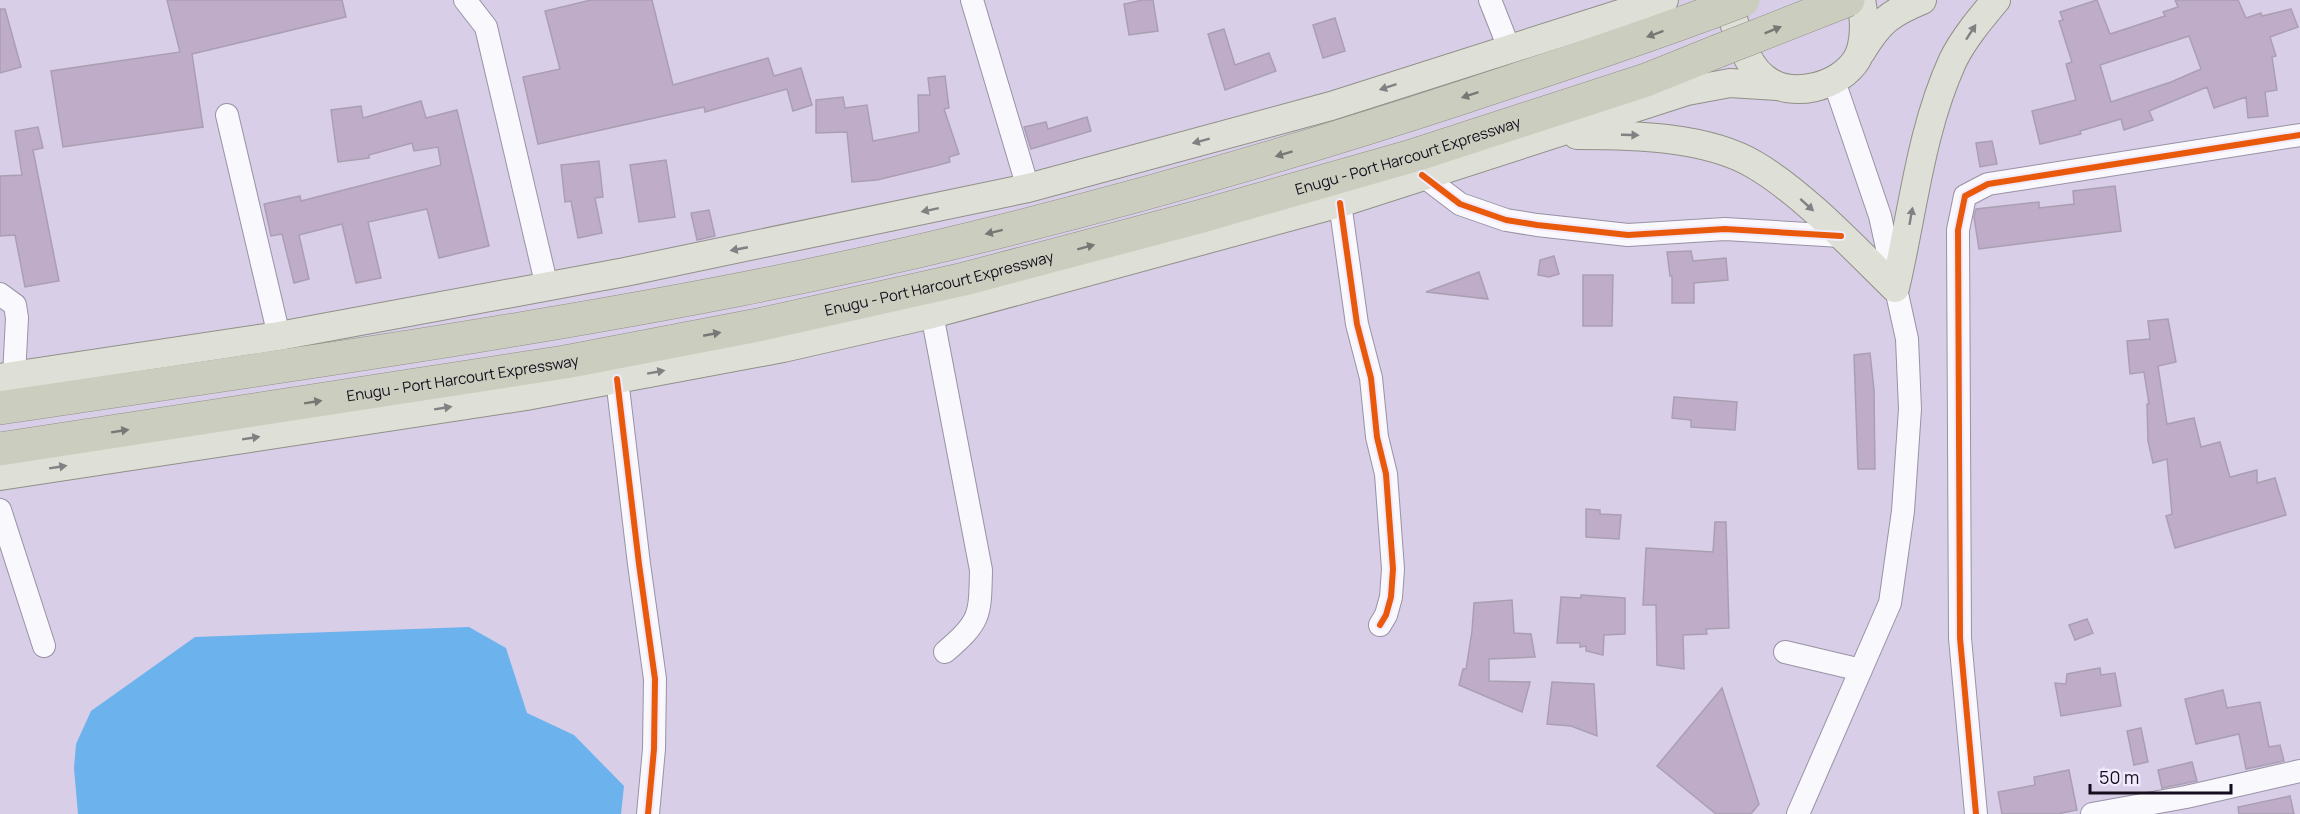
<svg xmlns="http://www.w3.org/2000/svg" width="2300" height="814" viewBox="0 0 2300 814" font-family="Manrope,sans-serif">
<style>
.water{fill:#6cb3ed}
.building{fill:#bfacc8;stroke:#aa9fb2;stroke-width:1.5;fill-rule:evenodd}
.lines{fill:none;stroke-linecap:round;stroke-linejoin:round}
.minor-casing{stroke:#9992a5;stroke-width:24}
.major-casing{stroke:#909087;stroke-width:30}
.highway-casing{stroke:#909087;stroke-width:34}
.minor{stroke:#f9f8fc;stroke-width:22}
.major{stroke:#dedfd6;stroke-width:28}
.highway{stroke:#cbcebe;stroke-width:33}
.highway-bridge-casing{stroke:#909087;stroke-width:34;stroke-linecap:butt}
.highway-bridge{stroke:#cbcebe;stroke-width:33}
.cycleway-casing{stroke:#f1eafd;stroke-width:10}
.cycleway{stroke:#e8590c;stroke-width:6}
.oneway{fill:#797776}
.oneway2{fill:#838083}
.labels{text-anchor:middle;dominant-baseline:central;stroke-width:4.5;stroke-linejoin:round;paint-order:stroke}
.street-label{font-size:15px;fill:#140d1d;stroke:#f1eafd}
</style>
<rect width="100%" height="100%" fill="#d8cee8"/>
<!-- water -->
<path class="water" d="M469,627l37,21 21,65 47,22 50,51 -3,28h-543l-4,-46 2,-24 15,-33 104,-74z"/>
<!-- building -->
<path class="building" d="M167,0h175l4,17 -154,37 11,73 -140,20 -12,-76 129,-19z
M591,0h61l21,85 95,-27 6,18 27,-8 11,37 -19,6 -6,-22 -82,23 -1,-5 -166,37 -15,-67 37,-8 -15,-58z
M1143,0h10l5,31 -29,4 -5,-31z
M2097,0l13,34 55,-18 -2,-4 15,-5 -3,-7h63l8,18 15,-5 1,3 29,-7 7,18 -28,10 6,19 -4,1 5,33 -12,2 3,24 -20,2 -2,-21 -32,11 -7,-21 -58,24 4,9 -29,10 -3,-11 -41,12 1,3 -41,10 -8,-33 44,-11 -10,-36 6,-2 -13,-41 4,-1 -3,-8zM2189,36l12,33 -30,13 -60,20 -11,-37z
M0,9h5l16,58 -21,6z
M1335,18l10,33 -22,7 -10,-33z
M1224,29l11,36 34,-12 7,18 -51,19 -17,-56z
M945,76l4,32 -5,1 15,45 -10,3 1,5 -15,4 -58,14 -25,2 -5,-50 -31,1v-33l27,-3 2,11 22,-3 6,36 46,-9 -1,-37h12l-2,-17z
M421,101l5,17 31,-8 32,136 -50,12 -12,-49 -59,13 13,56 -25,5 -14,-59 -43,11 10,44 -15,4 -12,-49 -11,2 -7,-32 36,-8 1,5 140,-36 -3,-18 -24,4 -2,-8 -43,12v3l-31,4 -7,-52 30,-4 2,12z
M1087,117l4,14 -60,18 -7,-22 22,-5 2,7z
M38,127l5,21 -10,2 26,131 -34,6 -10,-52 -15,1v-60l22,-1 -7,-44z
M1992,141l5,23 -17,3 -4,-24z
M666,160l9,57 -36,5 -9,-57z
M599,161l4,36 -8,1 7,35 -24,5 -7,-37 -6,1 -4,-37z
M2115,186l6,45 -142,18 -5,-32 2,-8 63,-7v6l35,-4 -1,-13z
M709,210l6,26 -18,4 -6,-27z
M1691,251l2,10 33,-3 2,22 -34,3v20h-22v-27h-2l-3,-24z
M1554,256l5,18 -10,3 -11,-2 2,-15z
M1479,272l9,27 -62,-7z
M1583,275h30l-1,51h-29z
M2168,319l8,43 -18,4 9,58 27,-6 7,29 19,-5 10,35 27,-7v13l18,-5 11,37 -111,33 -9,-32 6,-2 -5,-55 -14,4 -5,-22 -1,-37h2l-5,-32 -14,2 -3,-33 23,-2 -2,-18z
M1870,353l4,37 1,79h-17l-4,-114z
M1674,397l63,5 -2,28 -44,-3v-7l-19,-2z
M1586,509l14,1v4l21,1 -2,24 -33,-2z
M1715,522h11l3,106 -23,1 1,5 -24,1 1,34 -27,-4 -1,-60h-13l3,-57 67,4z
M1581,595l44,3v36l-21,1 -1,20 -17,-4v-5l-6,1v-4h-23l4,-46 20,1z
M1512,600l2,33 17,1 4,23 -46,2v22l41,1 -8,30 -63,-27 4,-16h3l6,-38 2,-28z
M2087,619l6,14 -18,7 -6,-15z
M2100,668l1,7 14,-2 6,33 -60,10 -6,-33 11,1 1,-10z
M1552,682l42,2 3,52 -26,-10 -24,-2z
M1722,688l37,116 -8,10h-35l-59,-48z
M2223,690l4,18 33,-6 9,45 11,-2 4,16 -38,8 -7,-35 -43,10 -11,-45z
M2141,728l7,34 -14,3 -7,-34z
M2192,762l5,19 -35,7 -4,-18z
M2069,770l8,40 -20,4h-55l-4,-22 37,-7 -1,-8z
M2290,796l4,18h-55l-1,-7z"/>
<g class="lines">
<defs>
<path id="minor" d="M465,0l21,27 61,260
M972,0l56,188
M1490,0l19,48
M227,115l52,221
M1422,175l38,29 46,16 31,5 91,10 97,-6 116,7
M1340,203l17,121 14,54 6,59 9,37 7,95 -2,28 -5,18 -6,10
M0,294l15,11 2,13 -3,58
M932,314l49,256c-1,46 0,51 -36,82
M617,379l22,185 16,115 -1,70 -6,65
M0,510l44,136
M1785,652l76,18
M1798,814l92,-211 13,-92 7,-102 -3,-70 -27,-123 -46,-135
M1976,814l-16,-176 -2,-408 7,-34 23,-12 312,-49
M2092,814l94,-17 114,-26"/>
<path id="major" d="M1728,0c6,24 16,63 36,78 27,22 76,9 93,-19 9,-16 8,-42 4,-59
M1861,52c18,-30 29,-39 61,-52
M1577,135c54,0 130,1 178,30 49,29 99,83 140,123 18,-76 25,-156 58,-228 11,-22 28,-42 43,-60
M0,378l279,-42 346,-64 403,-84 303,-82 333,-106
M0,476l526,-80 257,-48 149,-34 408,-111 347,-112 43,-8 47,3"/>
<g id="highway">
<path d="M0,408c248,-37 496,-71 742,-119 245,-48 487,-115 725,-193 81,-27 162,-53 242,-83"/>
<path id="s1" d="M0,449l565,-87 193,-37 206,-46 238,-63 213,-61 231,-75 72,-29"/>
</g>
</defs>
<!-- minor casing -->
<use href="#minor" class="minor-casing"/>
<!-- major casing -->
<use href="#major" class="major-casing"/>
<!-- highway casing -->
<use href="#highway" class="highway-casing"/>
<!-- minor -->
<use href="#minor" class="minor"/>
<!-- major -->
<use href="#major" class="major"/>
<!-- highway -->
<use href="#highway" class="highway"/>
<defs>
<path id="highway-bridge" d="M1709,13l34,-13
M1718,51l130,-51"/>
</defs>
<!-- highway-bridge casing -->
<use href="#highway-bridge" class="highway-bridge-casing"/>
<!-- highway-bridge -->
<use href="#highway-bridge" class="highway-bridge"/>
<defs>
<path id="cycleway" d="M1422,175l38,29 46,16 31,5 91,10 97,-6 116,7
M1340,203l17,121 14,54 6,59 9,37 7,95 -2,28 -5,18 -6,10
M617,379l22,185 16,115 -1,70 -6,65
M1976,814l-16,-176 -2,-408 7,-34 23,-12 312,-49"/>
</defs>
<!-- cycleway casing -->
<use href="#cycleway" class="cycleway-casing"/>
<!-- cycleway -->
<use href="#cycleway" class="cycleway"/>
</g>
<!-- one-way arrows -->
<defs><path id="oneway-solid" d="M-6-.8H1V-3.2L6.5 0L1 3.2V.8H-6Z" transform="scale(1.5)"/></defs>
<g class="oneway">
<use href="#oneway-solid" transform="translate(1773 30) rotate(-22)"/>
<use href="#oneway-solid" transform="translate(1655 34) rotate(160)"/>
<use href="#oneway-solid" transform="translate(1470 95) rotate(162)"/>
<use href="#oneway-solid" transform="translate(1284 154) rotate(163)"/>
<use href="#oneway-solid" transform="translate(994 232) rotate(166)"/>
<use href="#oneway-solid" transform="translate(1086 247) rotate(-15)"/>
<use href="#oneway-solid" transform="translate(712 334) rotate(-11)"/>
<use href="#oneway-solid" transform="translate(313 402) rotate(-9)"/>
<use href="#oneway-solid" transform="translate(120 431) rotate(-9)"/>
</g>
<g class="oneway2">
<use href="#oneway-solid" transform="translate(1971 32) rotate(-57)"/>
<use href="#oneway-solid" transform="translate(1388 87) rotate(162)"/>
<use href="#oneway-solid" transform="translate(1630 135) rotate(2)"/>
<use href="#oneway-solid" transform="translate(1201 141) rotate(165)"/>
<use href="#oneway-solid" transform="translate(1807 205) rotate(42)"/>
<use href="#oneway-solid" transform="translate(930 210) rotate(168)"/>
<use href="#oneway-solid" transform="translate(1911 216) rotate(-80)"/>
<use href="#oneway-solid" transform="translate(739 249) rotate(169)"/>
<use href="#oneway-solid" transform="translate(656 372) rotate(-10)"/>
<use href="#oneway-solid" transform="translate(443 408) rotate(-9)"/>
<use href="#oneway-solid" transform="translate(251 438) rotate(-9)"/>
<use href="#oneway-solid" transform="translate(58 467) rotate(-9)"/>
</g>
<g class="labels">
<!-- street labels -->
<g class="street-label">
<text stroke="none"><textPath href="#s1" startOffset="1440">Enugu - Port Harcourt Expressway</textPath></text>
<text stroke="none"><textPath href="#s1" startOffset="954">Enugu - Port Harcourt Expressway</textPath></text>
<text stroke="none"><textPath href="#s1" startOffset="468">Enugu - Port Harcourt Expressway</textPath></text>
</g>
</g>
<!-- scale -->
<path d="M2090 784v9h141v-9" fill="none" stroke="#140d1d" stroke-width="3"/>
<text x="2099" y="784" font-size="18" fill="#140d1d" stroke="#f1eafd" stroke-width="4.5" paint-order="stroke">50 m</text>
</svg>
